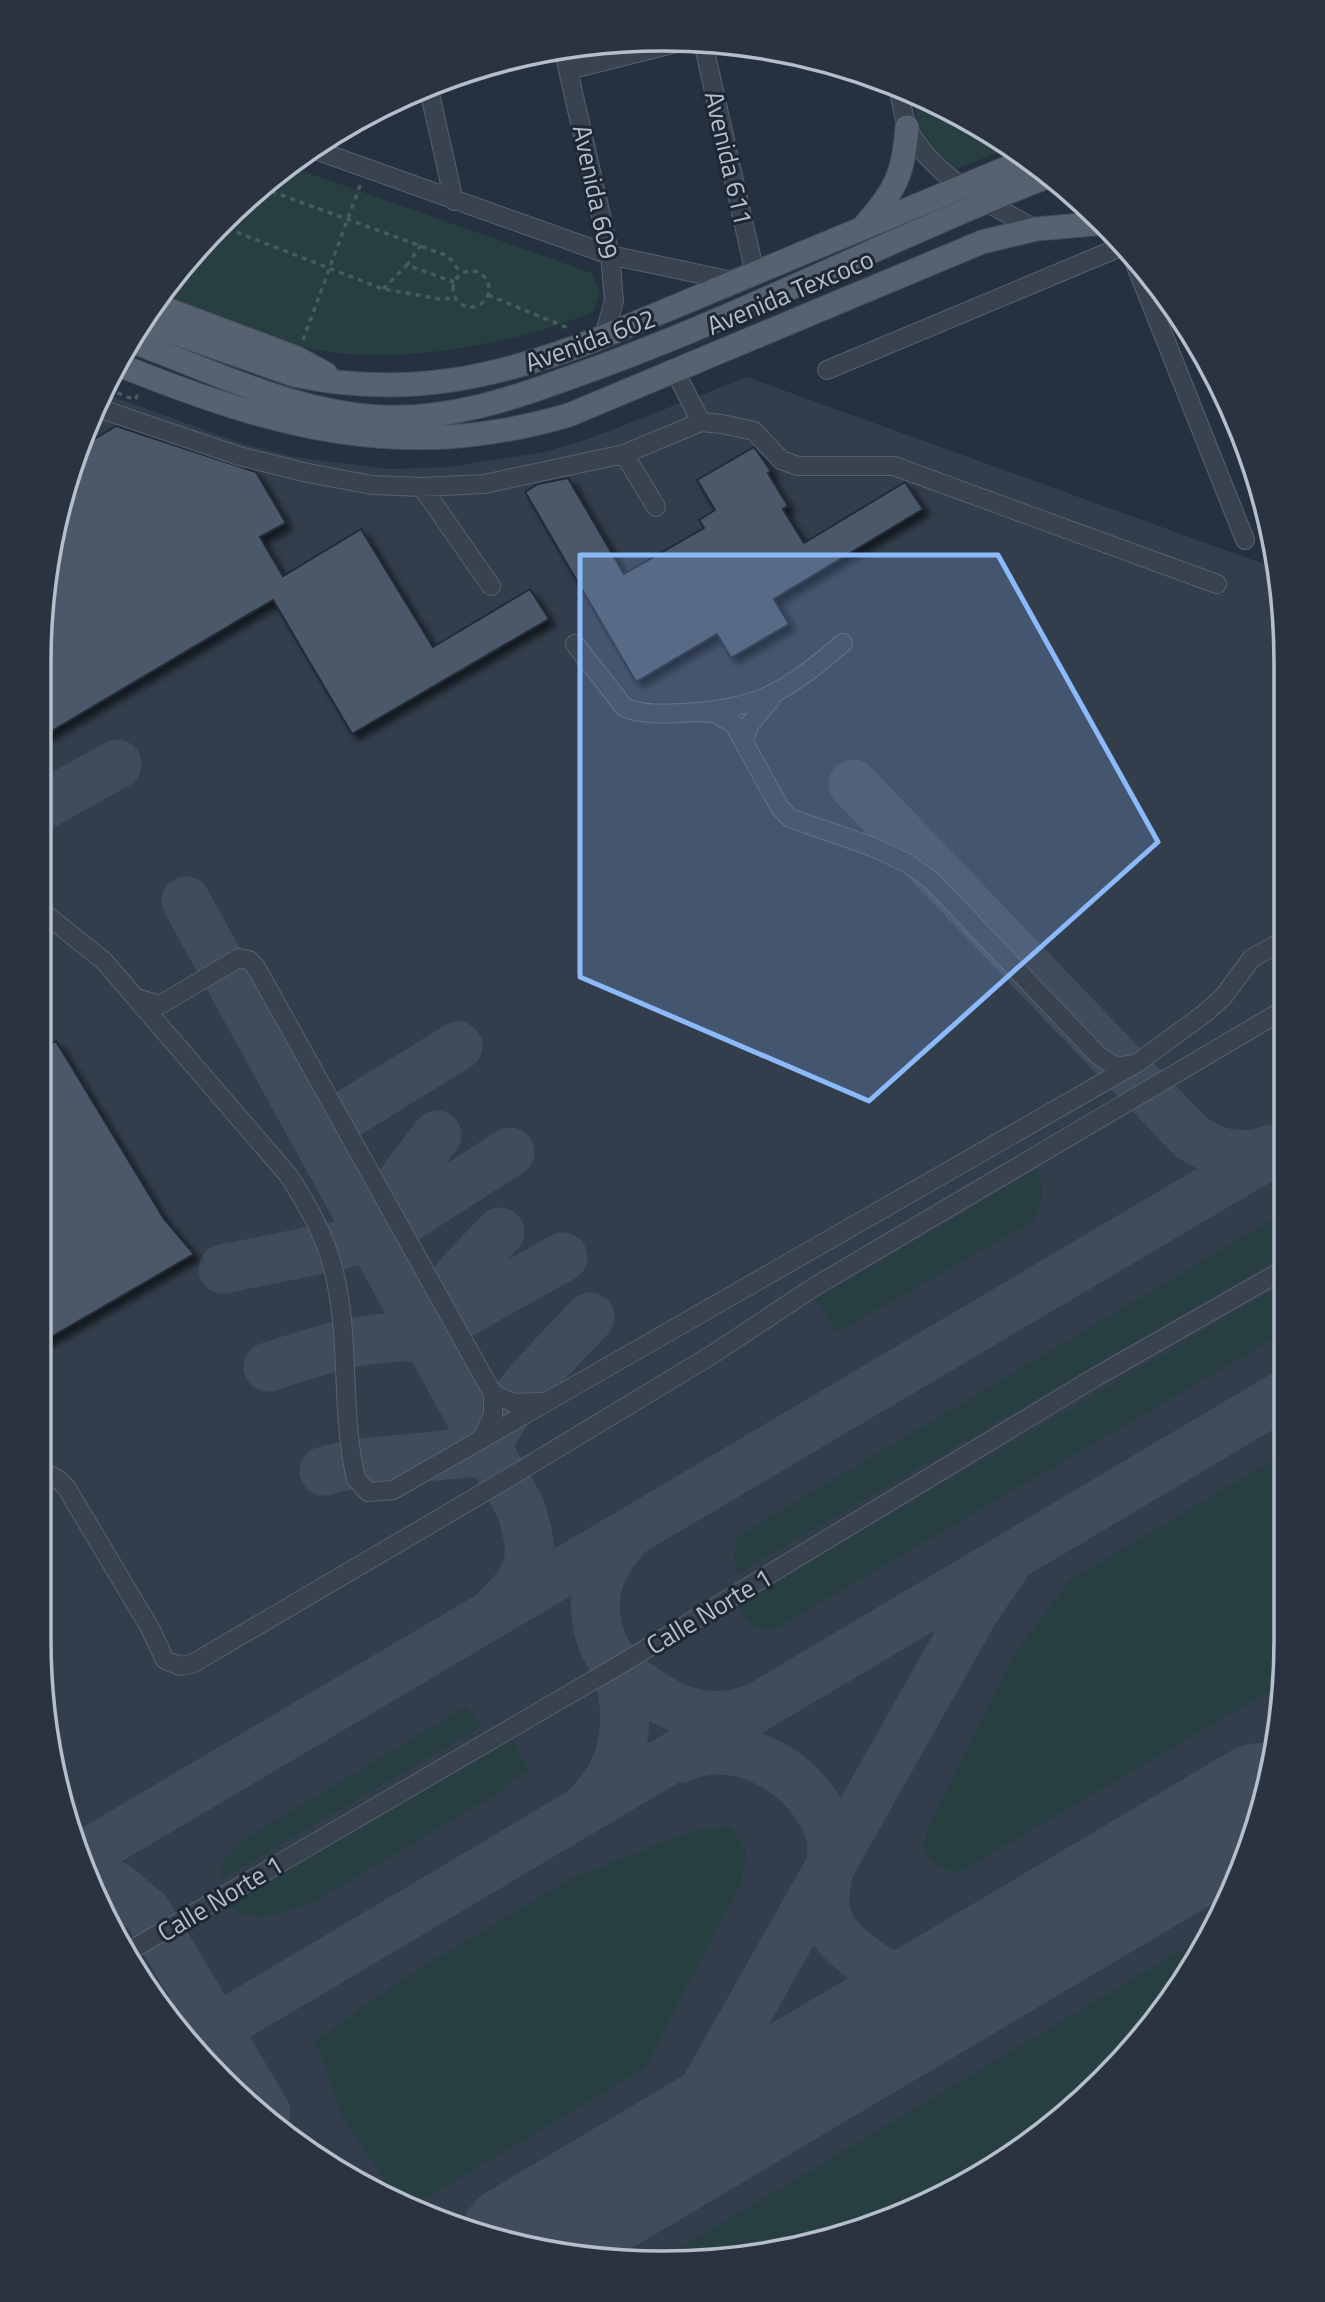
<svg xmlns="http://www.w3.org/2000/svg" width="1325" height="2302" viewBox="0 0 1325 2302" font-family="'Titillium Web',sans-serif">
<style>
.airport{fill:#333e4d}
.green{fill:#273f41}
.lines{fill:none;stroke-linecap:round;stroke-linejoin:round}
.taxiway{stroke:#404c5c;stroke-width:49}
.runway{stroke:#404c5c;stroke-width:122}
.building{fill:#4b5869;stroke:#202a37;stroke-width:2;filter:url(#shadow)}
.minor-casing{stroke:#57616d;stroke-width:20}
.major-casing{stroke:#424c59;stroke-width:25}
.path{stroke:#455c5e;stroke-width:3.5;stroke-dasharray:5 5;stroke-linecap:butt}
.minor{stroke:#394350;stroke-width:18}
.major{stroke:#576270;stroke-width:23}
.marked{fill:#8bb9fa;fill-opacity:0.2;stroke:#8bb9fa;stroke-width:5;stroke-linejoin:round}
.labels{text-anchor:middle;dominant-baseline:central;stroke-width:6;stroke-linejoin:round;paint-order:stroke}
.street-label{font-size:26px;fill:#b5beca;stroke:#1e2835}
.rim{fill:none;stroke:#b5beca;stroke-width:3.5}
</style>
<defs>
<filter id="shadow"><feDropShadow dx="6" dy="6" stdDeviation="3.5" flood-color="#0009"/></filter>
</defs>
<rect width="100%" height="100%" fill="#253140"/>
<!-- airport -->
<path class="airport" d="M747,377l528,191 10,53v1060l-32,159 -71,146 -139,148 -180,96 -160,32 -202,-20 -185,-84 -149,-139 -96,-179 -32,-200 1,-1019 32,-159 33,-68 141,51 48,12 95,12 60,-2 95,-15 47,-14z"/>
<!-- green -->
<path class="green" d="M910,91l103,56 -57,22c-32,-25 -37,-40 -46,-78z
M289,166l303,107 8,19 -7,20c-83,34 -215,58 -303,32 -44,-14 -87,-32 -130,-48l61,-74z
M1039,1168l4,28 -10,25 -195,111 -23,-32z
M1285,1212v42l-548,320 -3,-18 4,-20z
M1285,1283v49l-508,296c-20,5 -32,-7 -40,-24z
M1285,1453v229l-329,192 -24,-12 -9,-15 7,-23 83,-168 57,-76z
M467,1706l14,21 -261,153 2,-18 21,-22z
M511,1740l18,29 -27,18 1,3 -184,109c-27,13 -65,28 -91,6z
M730,1828l17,22 -6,32 -95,185 -230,137 -23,-11 -50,-76 -28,-76 92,-65 163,-97 127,-50z
M1207,1935l-25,51 -139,148 -180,96 -160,32 -40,-4z"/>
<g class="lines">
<!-- taxiway -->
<path class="taxiway" d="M853,784l338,353c27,18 50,23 81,12
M40,807l77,-43
M186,901l334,606c15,45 15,66 -21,99
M341,1118l117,-72
M399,1223l111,-71
M370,1237l25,-47 42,-55
M223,1269l118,-24 28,-10
M452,1319l111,-62
M422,1330l40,-58 38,-40
M268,1367c55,-18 98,-32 157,-30
M486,1450c21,-52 66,-92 104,-133
M324,1471l29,-7 134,-13
M616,1667c39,33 81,61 133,43
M681,1758c58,-27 132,18 149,76 8,28 -11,52 -4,79 3,16 15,28 27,38 38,33 77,42 123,22
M589,1804c37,-34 43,-87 28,-133 -3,-11 -11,-19 -15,-29 -15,-44 -4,-74 25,-107
M81,1857l1204,-712
M92,1878l24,8 31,26 119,200
M192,2043l1093,-649
M637,2173l47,-48 291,-515 30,-44"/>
<!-- runway -->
<path class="runway" d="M519,2244l742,-440"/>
</g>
<!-- building -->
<path class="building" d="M116,426l140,46 30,51 -26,14 23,39 78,-47 72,118 97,-58 19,30 -197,115 -79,-134 -233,138v-117l32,-159 6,-13z
M754,447l17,24 -3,2 20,33 -5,3 21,34 101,-61 18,27 -149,90 15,25 -58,34 -14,-24 -81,48 -111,-190 13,-8 30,-6 56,96 80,-46 -5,-8 16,-10 -18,-30z
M56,1041l108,178 30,35 -155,90v-293z"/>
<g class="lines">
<defs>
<path id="minor" d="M703,42l52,232
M563,48l47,207 4,46 -10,35
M569,70l115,-29
M428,85l26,116
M898,85c3,13 4,30 10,43 24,49 82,77 128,101
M310,148l300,107 127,27
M1134,261l111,279
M827,370l296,-124
M675,371l26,51
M98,408l141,48 69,17 64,12 50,2 62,-3 140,-30 77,-32 21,2 32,7 27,29 17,6h96l323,118
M624,454l32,53
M422,487l69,99
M575,644l49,63c18,8 39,7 59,6 78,-5 101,-20 160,-70
M695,712l20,1 19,11 46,84 10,10 83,29 34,16 25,18 166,174 18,12 17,-3
M744,742l5,-17 22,-26
M39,909l65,52 185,215c18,29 36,59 44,92 18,69 7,142 23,211l12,13 25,-2 744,-427 67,-49 19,-17 29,-39 33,-18
M137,998l23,7 79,-47 10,2 8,9 236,425v21l-11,23
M493,1394l21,9 29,-1
M39,1477c13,-4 18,1 27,10l84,141 15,32 15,6 12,-2 313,-184 208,-126 101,-67 471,-278
M131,1950l485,-283 478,-289 191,-109"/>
<path id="major" d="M864,226c31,-35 40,-52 43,-99
M153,304l144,54 29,16
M141,321l153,54c109,23 199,4 301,-35l433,-181
M131,341c76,28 154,67 236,75 84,8 157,-22 235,-50 152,-56 296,-131 447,-190
M119,365c157,63 283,99 450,50l413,-173 54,-13 69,-6"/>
</defs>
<!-- minor casing -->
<use href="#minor" class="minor-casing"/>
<!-- major casing -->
<use href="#major" class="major-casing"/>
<!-- path -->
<path class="path" d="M262,188l186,68 13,17
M218,225l165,64 57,10 15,-1
M421,245l-14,20 47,17
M453 289a18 18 0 1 1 36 0a18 18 0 1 1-36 0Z
M383,289l24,-24
M488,295l80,33
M303,340l58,-157
M108,389l27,11 3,-6"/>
<!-- minor -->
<use href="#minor" class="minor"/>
<!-- major -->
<use href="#major" class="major"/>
</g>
<!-- marked area -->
<path class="marked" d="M580,555h418l160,287 -289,259 -289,-124z"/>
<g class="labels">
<!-- street labels -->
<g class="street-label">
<text transform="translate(729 158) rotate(77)">Avenida 611</text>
<text transform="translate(596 192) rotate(78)">Avenida 609</text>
<text transform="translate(790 292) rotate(-23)">Avenida Texcoco</text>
<text transform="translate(590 340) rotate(-20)">Avenida 602</text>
<text transform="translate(709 1611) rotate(-31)">Calle Norte 1</text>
<text transform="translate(220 1898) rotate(-31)">Calle Norte 1</text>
</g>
</g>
<!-- crop -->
<path d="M0 0H1325V2302H0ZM662 51H663A611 611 0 0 1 1274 662V1640A611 611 0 0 1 663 2251H662A611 611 0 0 1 51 1640V662A611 611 0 0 1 662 51Z" fill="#2a3441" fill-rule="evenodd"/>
<path class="rim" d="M662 51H663A611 611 0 0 1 1274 662V1640A611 611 0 0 1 663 2251H662A611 611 0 0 1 51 1640V662A611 611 0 0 1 662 51Z"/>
</svg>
